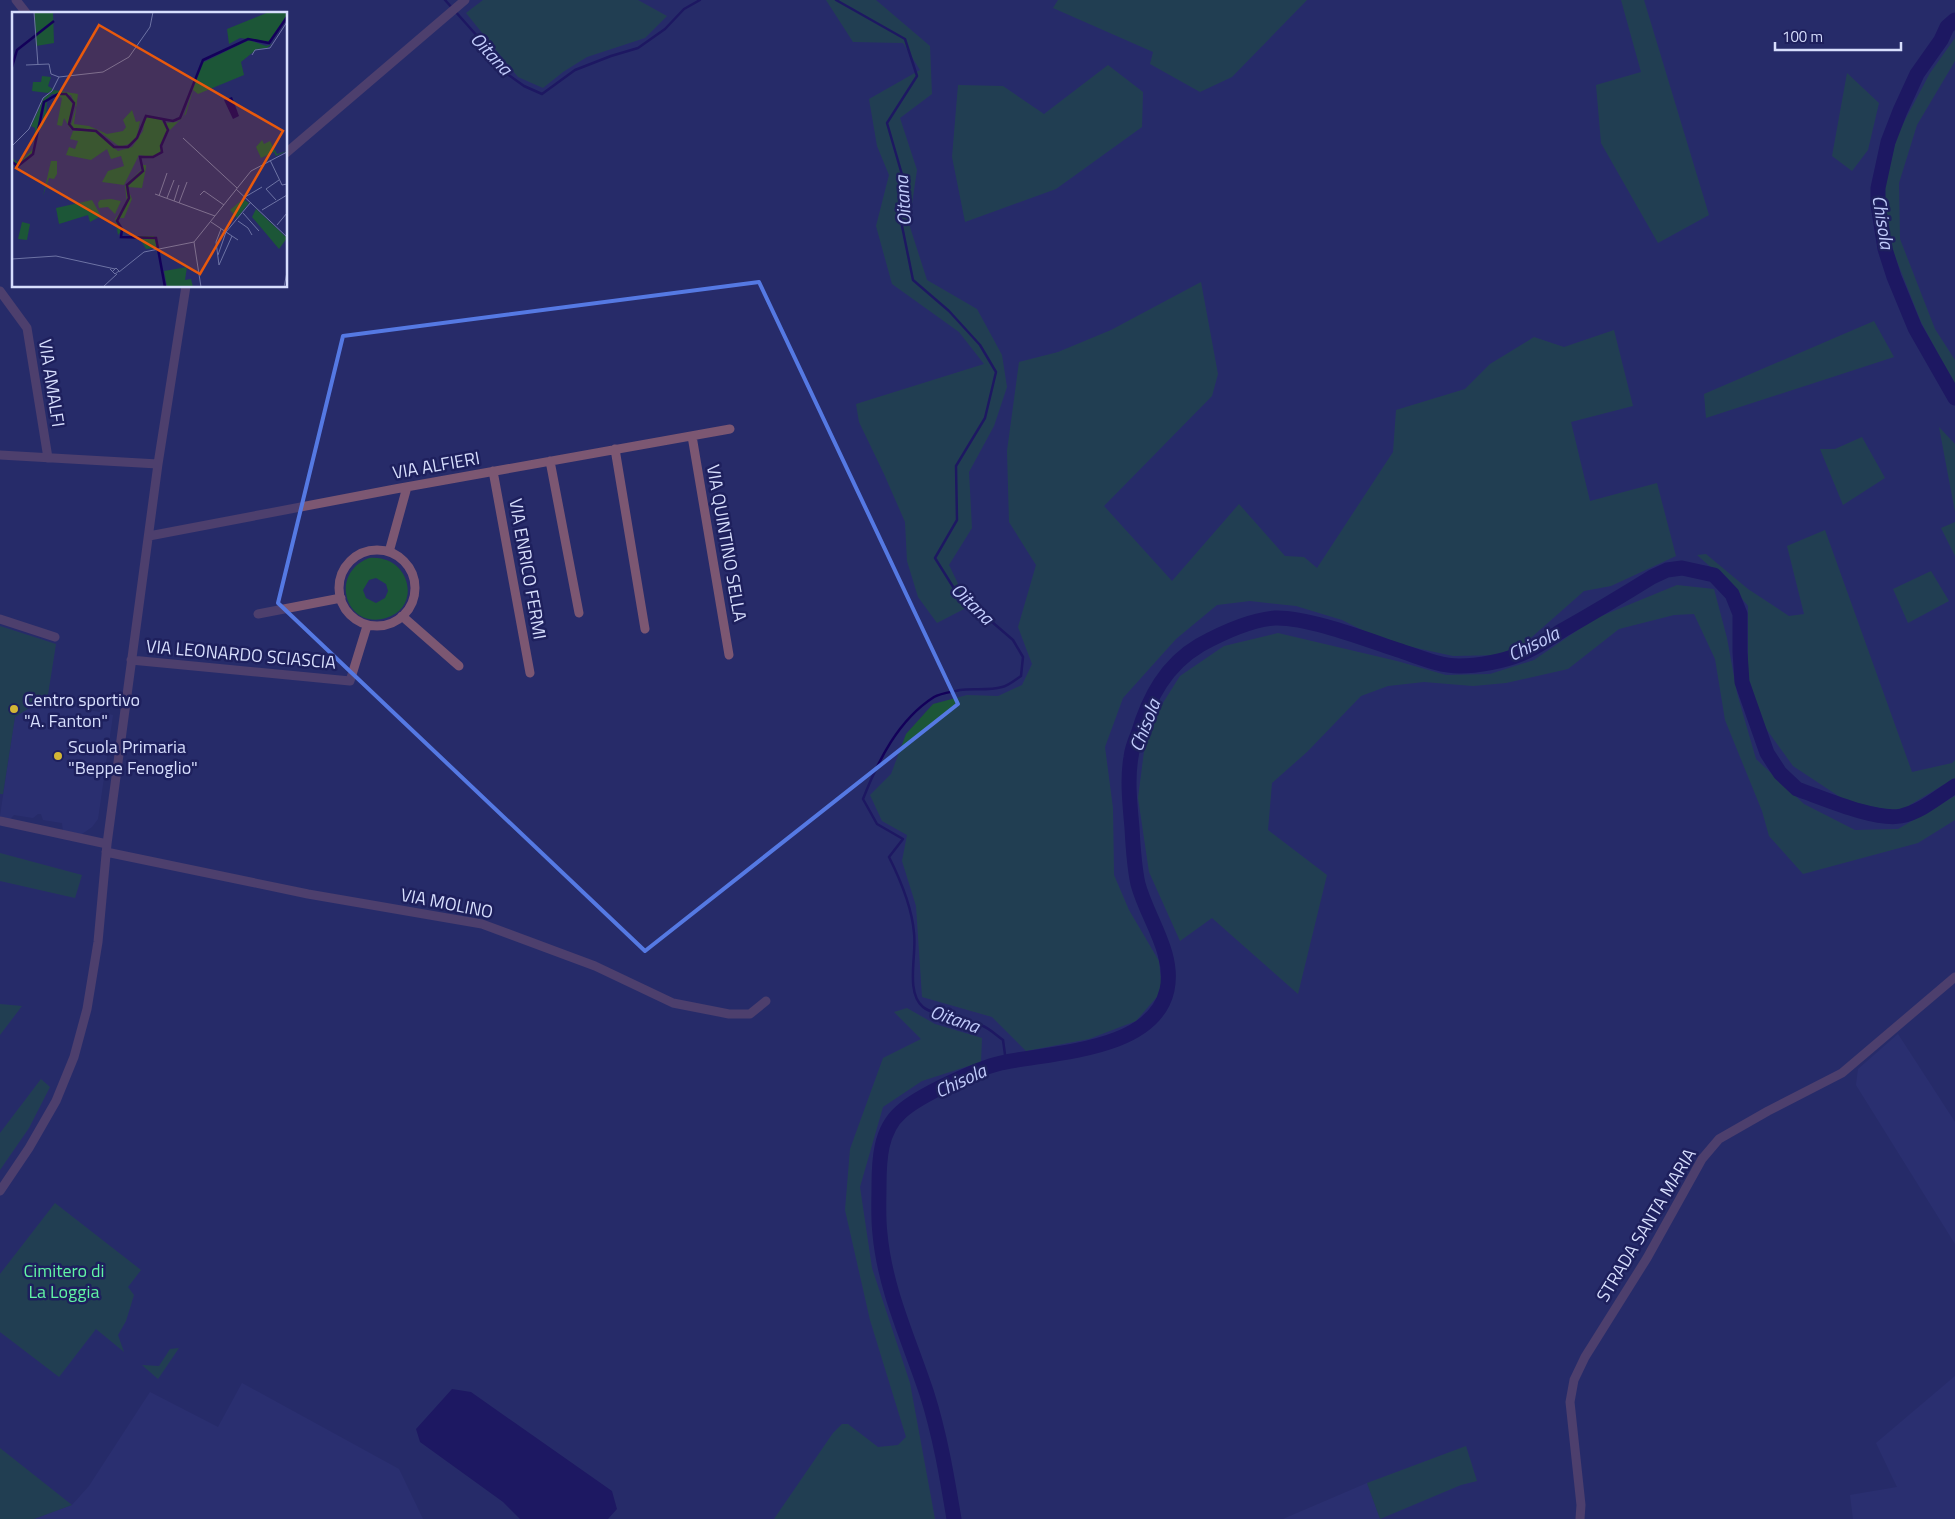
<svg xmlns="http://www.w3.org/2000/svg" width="1955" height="1519" viewBox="0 0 1955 1519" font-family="'Titillium Web',sans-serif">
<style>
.built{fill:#303479}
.green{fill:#1c5637;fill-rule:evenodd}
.water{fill:#130059}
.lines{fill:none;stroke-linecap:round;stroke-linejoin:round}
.stream{stroke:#130059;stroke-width:2.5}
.river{stroke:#130059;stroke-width:15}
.minor{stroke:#7c5772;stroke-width:9}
.marked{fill:none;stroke:#5579e3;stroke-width:4;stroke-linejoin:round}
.poi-dot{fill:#d3b635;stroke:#1e205d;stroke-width:2}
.labels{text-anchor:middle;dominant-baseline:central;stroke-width:5;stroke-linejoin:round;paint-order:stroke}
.street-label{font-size:18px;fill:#d7defd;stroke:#1e205d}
.poi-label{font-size:18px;fill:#d7defd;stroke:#1e205d;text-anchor:start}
.park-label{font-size:18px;fill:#62f5a4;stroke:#1e205d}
.water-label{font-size:19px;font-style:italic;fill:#c2ccfc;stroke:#1e205d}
.inset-river{fill:none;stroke:#130059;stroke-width:2.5}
.inset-road{fill:none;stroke:#6d73a4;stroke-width:1}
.view{fill:#e8590c;fill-opacity:0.15;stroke:#e8590c;stroke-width:2.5}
.inset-edge{fill:none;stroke:#d7defd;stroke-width:2.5}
</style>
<rect width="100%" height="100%" fill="#272b69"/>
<!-- built -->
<path class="built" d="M42,700l71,15 -15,104 -6,8 -10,7 -19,-3 -1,-8 -19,-3 -2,-6h-3l-5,4 -19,-3 -4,4 -10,-3 15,-99z
M1898,1034l57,88v122l-99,-159 2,-16z
M1955,1376v143h-102l-3,-24 47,-8 -21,-44z
M242,1383l157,86 24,50h-389l38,-14 17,-19 61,-94 68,35z
M1367,1483l13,36h-97z"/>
<!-- green -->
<path class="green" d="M483,0h155l29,16 -22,22 -58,19 -24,15 -20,16 -25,-11 -52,-64z
M826,0h50l54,46 2,48 -32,24 17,52 -8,54 18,56 50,29 25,46 5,32 -13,39 -25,46 3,56 -23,37 13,27 9,6 -7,11 -27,14 -19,-26 -11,-36 -2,-39 -21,-48 -25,-52 -3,-18 128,-40 -25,-32 -67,-48 -16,-58 13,-51 -12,-29 -8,-47 51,-29 -17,-27 -50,-1z
M1058,0h249l-75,77 -32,15 -50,-28 3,-12 -100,-44z
M1621,0h23l65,215 -51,28 -57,-100 -5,-58 45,-13z
M1955,38v23l-38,64 -18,58 1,56 35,90 20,31v25l-34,-63 -32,-81 -6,-47 14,-59 33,-62z
M1108,65l35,27 -1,35 -86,62 -91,33 -13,-65 6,-72 45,1 41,28z
M1847,73l32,30 -11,47 -16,21 -20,-15z
M1201,282l17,92 -6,22 -108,110 68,75 67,-77 46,52 19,1 13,11 76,-116 3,-42 69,-21 25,-25 44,-27 30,10 50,-17 19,76 -62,16 19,79 67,-18 19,73 -65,30 -27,5 -60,53 -21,11 -50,1 -69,-15 -42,-21 -46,-14 -46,-5 -33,4 -41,34 -53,59 -18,49 8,61 1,67 15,35 30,51 3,30 -26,30 -47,18 -63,12 -34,-34 -70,-20 -6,-91 -14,-45 5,-26 -25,-14 -12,-26 21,-21 15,-40 27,-30 34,-9 31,1 24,-11 10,-21 -14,-37 18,-62 -27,-43 -2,-71 12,-89 39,-10 53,-22z
M1874,321l20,36 -188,61 -2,-24z
M1939,427l16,17v68z
M1862,437l23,41 -42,27 -23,-56h15z
M1955,522v34l-14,-28z
M1825,530l87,242 40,-9 3,-3v18l-57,34 -52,-11 -53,-35 -31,-43 -14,-45v-72l-18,-22 -33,-29 9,-1 42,35 41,27 15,-2 -17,-68z
M369,558c41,-4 54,49 17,60 -40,12 -58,-44 -17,-60zM376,578l10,6 2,7 -3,7 -9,5 -10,-5 -3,-8 6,-10z
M1931,571l18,30 -41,22 -15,-34z
M1677,585l37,4 13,49 10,55 19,66 48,45 51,26 43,-1 57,-33v24l-37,23 -115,31 -34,-38 -7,-25 -37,-91 -10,-61 -21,-45 -20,1 -55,14 -51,40 -62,14 -33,3 -49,-4 -36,4 -27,10 -54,56 -35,31 -4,47 59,45 -29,119 -86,-76 -32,23 -31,-69 -11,-74 9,-70 33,-52 44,-30 54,-13 119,28 49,14 44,-1 44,-14 60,-41z
M0,626l56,18 -9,57 -5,-1 -27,17 -12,77h-3z
M0,853l82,22 -7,23 -75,-17z
M0,1004l22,2 -22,29z
M907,1008l28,16 47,14 -1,24 -59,19 -39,26 -23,80 12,81 38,115 25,136h-161l59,-86 9,-9h6l30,23 20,-2 8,-8 -36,-117 -25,-110 5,-61 33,-91 38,-19 -27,-27z
M41,1079l9,8 -21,41 -29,42v-37z
M55,1203l86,67 -13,17 6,8 -8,26 -8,14 6,17 -28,-23 -37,48 -59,-45v-58z
M179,1348l-21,31 -16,-14 17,1 11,-17z
M1466,1446l11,35 -16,4 -81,34 -13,-36z
M0,1448l72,57 -38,14h-34z"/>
<!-- water -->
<path class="water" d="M452,1389l19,3 141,99 5,18 -9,10h-88l-17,-17 -83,-60 -4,-13z"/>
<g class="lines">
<!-- stream -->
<path class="stream" d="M445,0l34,38 27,35 18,13 18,8 33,-24 36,-14 27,-8 27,-19 19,-20 16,-9
M836,0l69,39 12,37 -30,47 16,55 -3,38 13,64 36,31 31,34 16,27 -11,46 -29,48 1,54 -22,38 20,32 58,50 10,17 -2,19c-6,4 -13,10 -19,11 -14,4 -29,1 -42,3 -8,2 -19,3 -26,7 -36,23 -56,64 -71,102l14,25 26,15 -14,18c12,24 23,50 25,76 3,21 -9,59 9,74 11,9 43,12 58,18 8,3 15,10 22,15l3,22"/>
<!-- river -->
<path class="river" d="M1955,20l-8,7 -6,13 -24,34 -17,37 -12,31 -10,46v17l7,44 9,28 21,51 40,70
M954,1519c-7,-42 -14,-84 -27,-125 -17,-52 -42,-104 -47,-160 -2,-16 -1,-32 -1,-48 0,-25 1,-56 22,-74 17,-16 77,-44 100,-49 49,-11 152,-11 166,-73 8,-37 -20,-72 -29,-106 -4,-18 -5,-37 -6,-56 -2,-23 -5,-48 -1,-71 1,-8 4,-16 7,-23 11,-37 28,-69 62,-89 22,-12 49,-25 75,-27 33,-1 90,21 123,32 19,6 41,16 61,16 19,0 45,-5 62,-12 15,-6 29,-16 42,-24 30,-17 60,-35 89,-53l15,-7 15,-2 32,7 18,19 8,20v38l2,30 25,71 13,20 17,16c26,9 78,32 104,27 20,-4 37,-19 54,-30"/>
<!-- minor -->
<path class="minor" d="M16,0l11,14
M286,153l179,-153
M0,291l27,37 21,130
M692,436l37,219
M615,449l30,180
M0,455l158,9
M550,461l29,152
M493,471l37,202
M149,536l246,-47 335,-60
M339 588a38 38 0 1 1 76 0a38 38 0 1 1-76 0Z
M389,552l18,-65
M258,614l83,-16
M402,616l57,50
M0,619l55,18
M131,660l219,21 17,-55
M0,821l107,23
M106,852l202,42 174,30 113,42 78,37 56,11h21l16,-13
M0,1191l29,-43 27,-47 18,-44 13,-48 11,-67 9,-98 51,-380 28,-178
M1580,1519l1,-14 -11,-103 4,-22 11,-23 62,-99 55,-99 17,-20 49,-28 74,-38 113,-96"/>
</g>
<!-- marked area -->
<path d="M0 0H1955V1519H0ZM759,282l199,422 -313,247 -367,-348 65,-267z" fill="#272b69" fill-opacity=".55" fill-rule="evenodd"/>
<path class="marked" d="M759,282l199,422 -313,247 -367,-348 65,-267z"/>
<!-- markers -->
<g class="poi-dot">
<circle cx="14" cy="709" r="5"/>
<circle cx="58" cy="756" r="5"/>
</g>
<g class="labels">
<!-- street labels -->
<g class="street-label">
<text transform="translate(52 383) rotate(81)">VIA AMALFI</text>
<text transform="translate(436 465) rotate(-10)">VIA ALFIERI</text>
<text transform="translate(727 543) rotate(80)">VIA QUINTINO SELLA</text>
<text transform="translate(528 569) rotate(80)">VIA ENRICO FERMI</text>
<text transform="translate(241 654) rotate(5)">VIA LEONARDO SCIASCIA</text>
<text transform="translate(447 903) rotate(11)">VIA MOLINO</text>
<text transform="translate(1646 1225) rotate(-59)">STRADA SANTA MARIA</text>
</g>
<!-- poi labels -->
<g class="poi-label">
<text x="24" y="699">Centro sportivo<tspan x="24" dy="21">"A. Fanton"</tspan></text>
<text x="68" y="746">Scuola Primaria<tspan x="68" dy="21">"Beppe Fenoglio"</tspan></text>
</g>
<!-- park labels -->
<g class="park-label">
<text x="64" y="1270">Cimitero di<tspan x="64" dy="21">La Loggia</tspan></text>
</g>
<!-- water labels -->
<g class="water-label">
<text transform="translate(492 53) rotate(47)">Oitana</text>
<text transform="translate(902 201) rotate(-94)">Oitana</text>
<text transform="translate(1884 222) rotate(81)">Chisola</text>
<text transform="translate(973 603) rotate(44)">Oitana</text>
<text transform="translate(1533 643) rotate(-26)">Chisola</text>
<text transform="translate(1144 725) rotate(-69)">Chisola</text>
<text transform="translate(955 1018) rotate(19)">Oitana</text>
<text transform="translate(960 1080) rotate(-25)">Chisola</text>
</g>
</g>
<!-- overview -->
<g transform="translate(12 12)">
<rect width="275" height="275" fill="#272b69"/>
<path d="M22,0h19l1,31 -18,3zM257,0h18v3l-18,27 -29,-4 -11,6 -2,-15zM237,28l17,6 6,-2 -5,4 -10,1 -16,13 3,13 -46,19 -5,-4 -7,24 -16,16 -6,-7 13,-1 7,-6 18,-53zM30,64l9,1 -3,9 5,3 -5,4 -16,-2 1,-9h8zM42,78l24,4 -4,30 15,2 18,8 16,-3 3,-4 -3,-7 9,-10 4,12 4,-1 -3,16 -5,6 -12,4 -23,-17 -23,-2 -3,-3 5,-18 -5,-12 -19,-1 -10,10 -9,49 -16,12 -5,-7 7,5 15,-15 1,-20 -4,-2 13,-28zM54,82l7,11 -4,17 2,8 -7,-12 -2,8 -5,-1 5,-27 -4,-2 -11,4 -1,19 -5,10 5,-30 12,-4zM137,104l12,3 7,11 -8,16 2,6 -11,5 -12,-2 -15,30 -22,-3 6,-11 16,-5 -3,-10 -10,3 -4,-10 -16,11 -25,-5 3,-8 6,2 3,-8 -8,-2 3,-8h21l24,20 14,-4 11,-16 2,-13zM250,128l2,4 6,-3 7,13 10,-3 -11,5 -2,-4 -13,6 -5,-11zM39,149h6v13l-3,5 -5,-1 -6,18zM129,153h5v3l-4,20 -15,-1 5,12 -8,19h-7l6,11 -5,6 -3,-16 12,-15 -2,-18 17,-17zM99,187l10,2 -6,13 -7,-7 -9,1 -1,-5 2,-3zM231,187l6,4 -12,15 -7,-8zM80,188l9,16 -11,6 -2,-7 -29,9 -3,-16zM244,197l31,29 -8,11 -27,-32zM10,210l8,2 -3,16 -9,-1zM142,224l3,12 -11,1 -8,-13zM175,255l-2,13 6,-1 2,8h-26l-3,-16z" fill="#1c5637"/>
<path d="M220,85l7,19 -6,3 -9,-19z" fill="#130059"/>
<path class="inset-river" d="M0,55l5,-17 37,-29M151,107l5,11 -7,16 1,6 -9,5h-13l3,14 -16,14 2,13 -12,23 5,8 -1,8 35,1 9,49M0,150l6,4 15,-12 11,-52 14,-8h8l8,9 -5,21 4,5 23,2 18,16h14l9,-9 9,-22 27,5 7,-3 23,-58 45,-21 21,4 18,-26"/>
<path class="inset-road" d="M22,0l4,53M240,43l3,-5 15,-2 17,-26M14,53l23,-1 2,10 8,3 44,-5 26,-15 21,-30 3,-15M171,126l54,50M0,134l17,-17 14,-31 9,-7 7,-14M258,148l12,25 5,-1M224,177l51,48M143,182l60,22M188,183l4,-4 20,14M147,184l8,-23M233,185l17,-10M155,186l7,-18M264,188l-10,-11 13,-9M162,189l5,-16M167,191l8,-21M250,198l25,-15M231,201l16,18M226,209l10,7 4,7M199,210l27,18M265,213l10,-12M209,217l-5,13 3,23 13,-29M182,230l7,45M206,243l8,-23 25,-30M0,247l44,-3 59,13M98,257l5,5 4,-3 -3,-3 -3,3M107,260l25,-20 50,-10 57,-71 36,-19M91,275l14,-13M272,275l3,-15"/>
<path class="view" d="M87,13l184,106 -83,143 -184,-106z"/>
<rect width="275" height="275" class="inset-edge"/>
</g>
<!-- scale -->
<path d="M1775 42v8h126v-8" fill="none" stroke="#d7defd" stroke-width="2.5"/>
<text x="1782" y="42" font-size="15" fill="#d7defd" stroke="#1e205d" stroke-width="4" paint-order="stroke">100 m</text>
</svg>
